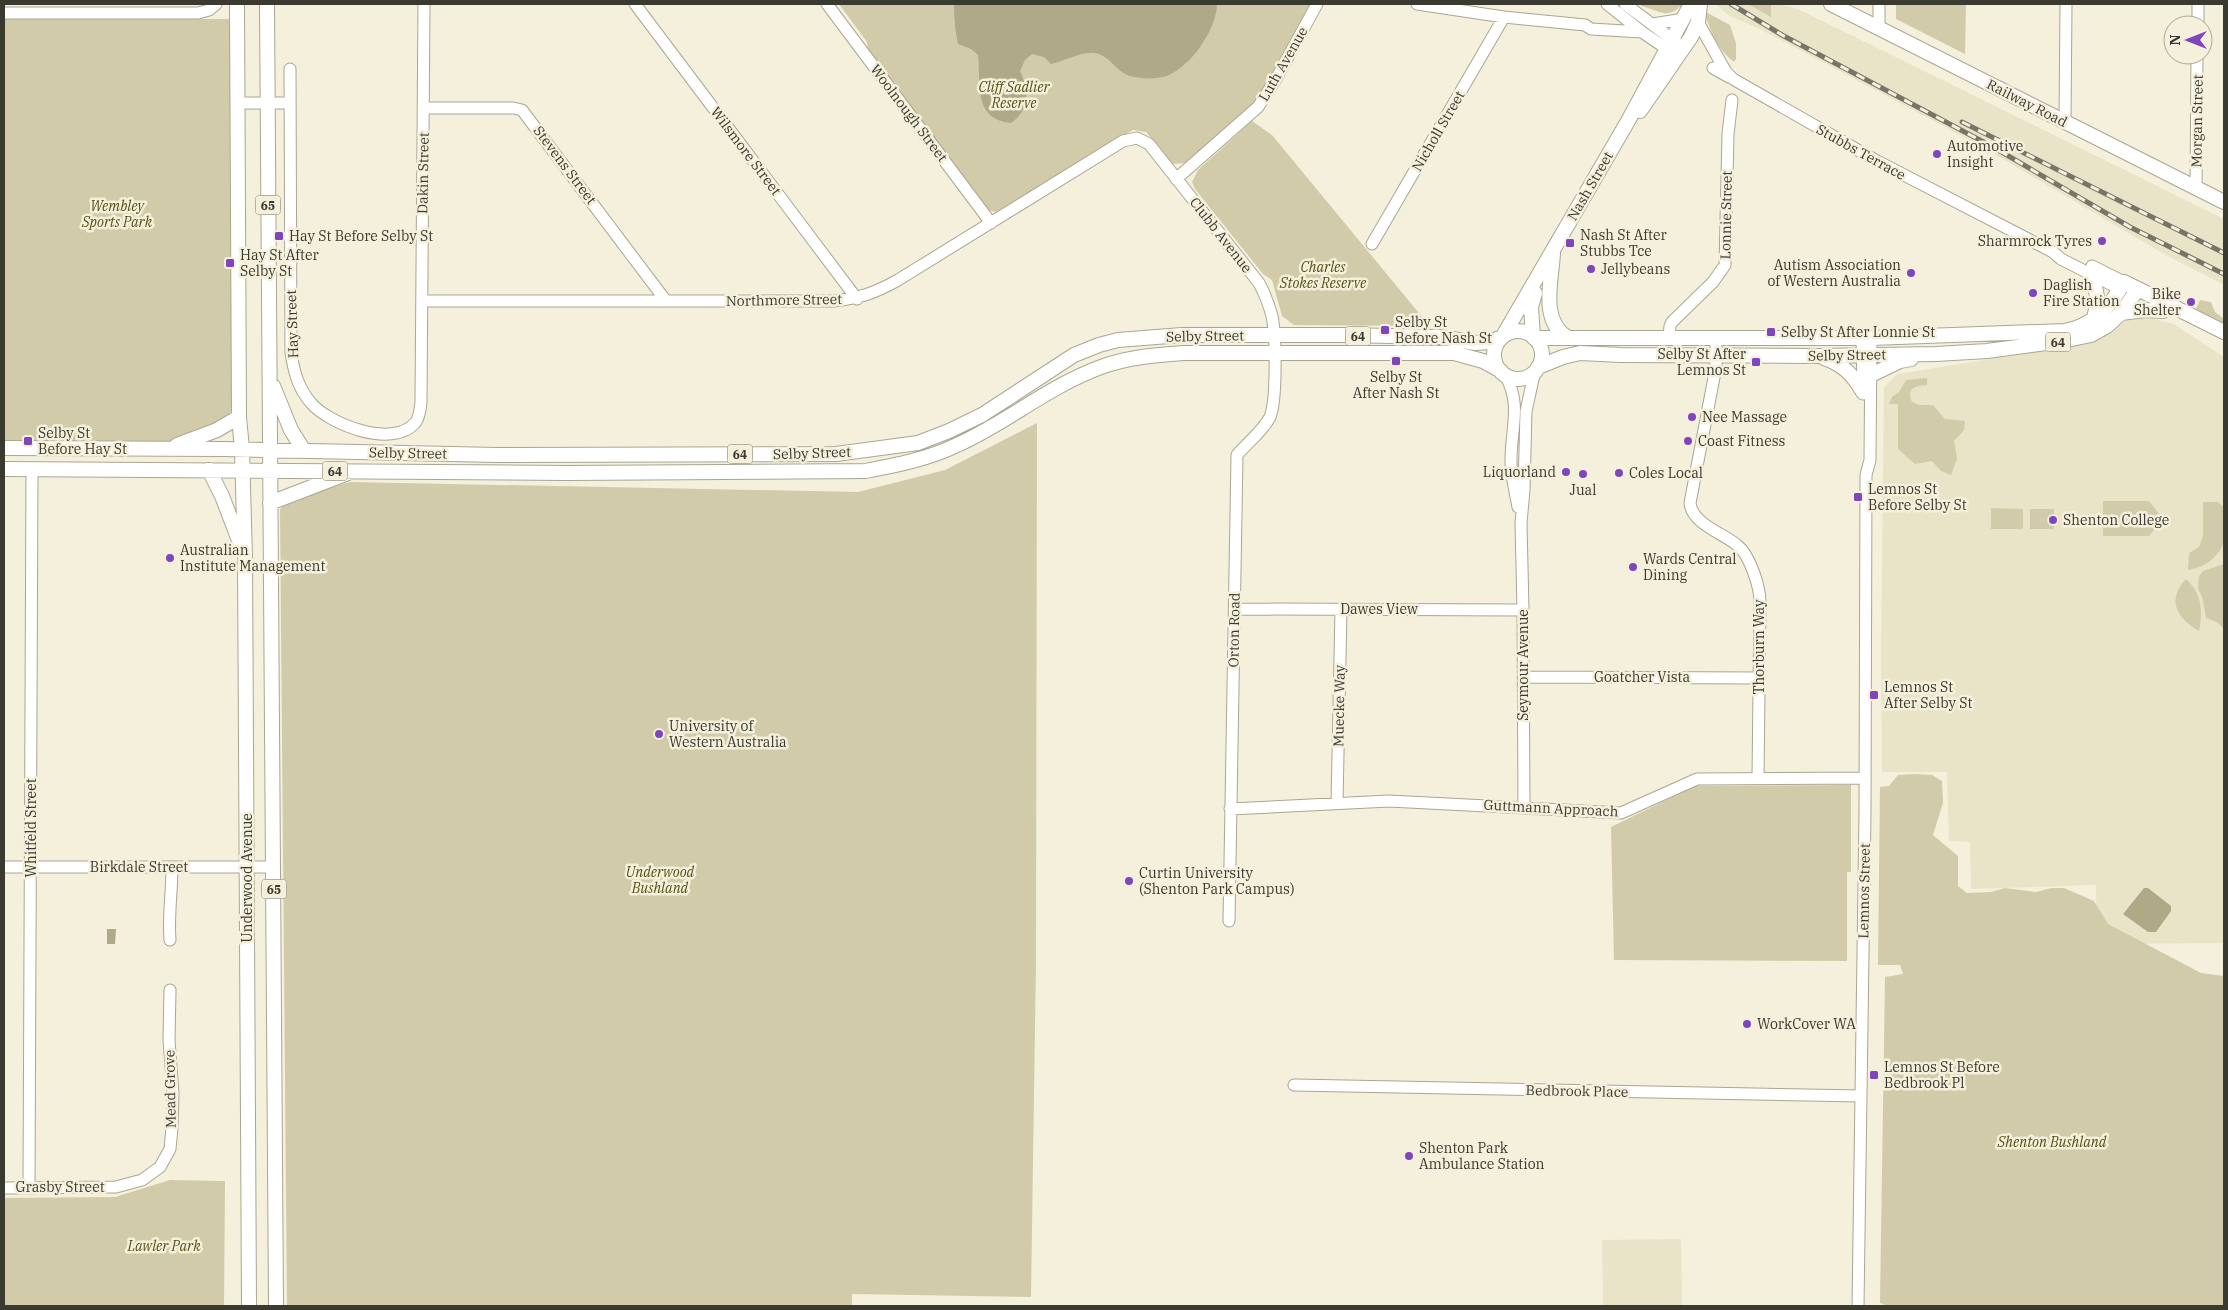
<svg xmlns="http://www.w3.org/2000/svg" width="2228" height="1310" viewBox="0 0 2228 1310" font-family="'IBM Plex Serif',serif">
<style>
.built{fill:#e9e4c8}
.green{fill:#d1cbaa}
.water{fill:#afa988}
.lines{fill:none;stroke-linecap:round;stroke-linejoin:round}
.minor-casing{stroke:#aaa692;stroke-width:13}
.major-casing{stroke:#aaa692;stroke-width:16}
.minor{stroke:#fff;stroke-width:11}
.major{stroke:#fff;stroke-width:14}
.rail-casing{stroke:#777568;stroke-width:5}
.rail{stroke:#f4f0db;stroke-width:3;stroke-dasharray:9;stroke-linecap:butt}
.poi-dot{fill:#7e45bc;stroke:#f4f0db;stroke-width:2}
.labels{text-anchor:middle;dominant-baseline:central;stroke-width:5;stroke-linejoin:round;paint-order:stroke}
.shield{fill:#f4f0db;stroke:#727164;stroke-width:1}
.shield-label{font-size:12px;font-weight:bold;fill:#3b3a31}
.street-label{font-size:14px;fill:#3b3a31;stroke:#f4f0db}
.park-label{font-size:14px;font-style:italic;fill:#594f15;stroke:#f4f0db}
.poi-label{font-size:14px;fill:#3b3a31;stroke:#f4f0db;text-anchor:start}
</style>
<rect width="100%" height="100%" fill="#f4f0db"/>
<!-- built -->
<path class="built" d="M1715,4h63l20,5 426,210v66l-60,-31 -185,-109 -219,-116 -30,-13z
M2133,314l41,10 50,33v586l-127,1 -1,-59 -125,4 -1,-47 -21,-1 -2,-69h-65l-1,-121 3,-263 13,-14 181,-29z
M1681,1239l1,67h-79l-1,-66z"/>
<!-- green -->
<path class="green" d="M839,4h472l-37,71 -19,27 -70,61 -12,1 -27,-32 -13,-2 -137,82 -8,-2 -120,-159 -1,-9z
M1641,4h42c-17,17 -23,6 -42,2z
M1748,4h23v13z
M1896,4h70l-1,50 -69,-35z
M1704,11l26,14 6,18v16l-2,3c-17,-13 -24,-31 -30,-51z
M4,19h226l2,389 -4,10 -49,23 -175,1z
M1252,121l20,14 151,183 -4,8 -125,-1 -12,-9 -10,-36 -9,-6 -68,-85 -3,-7 6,-12z
M2200,300l11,2 4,10 9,7v4l-28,-14z
M1927,378v7c-12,1 -21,3 -15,17l7,3h14l12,14 20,2 -1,9 -10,11 3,18 -6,16 -10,-4 -9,-10 -17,3 -17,-15v-45h-9l3,-7 7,-5 7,-12z
M1037,423l-1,537 -5,337 -179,-3v12h-565l-7,-797 10,-10 60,-17 508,10 87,-22z
M2103,501h46l10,13 -4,4v4l4,2 -10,12h-46z
M2203,502h15l6,5c0,10 3,23 0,33 -3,16 -20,28 -36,30l1,-17 10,-6 4,-11z
M1991,508l32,1v20h-32z
M2030,509h24v20h-24z
M2224,564v65l-7,-7 -11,-4 -3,-18 -5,-12 1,-12 4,-5z
M2186,579c16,14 17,32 13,52 -22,-13 -33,-30 -13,-52z
M1915,774l17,1 10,6 1,22 -10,32 25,21v30l9,7 24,-1 14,-4 31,4 15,-4h13l30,13 14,23 93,49 23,3v330h-337l-7,-3 5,-326 18,-3 -3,-9h-22l2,-178 9,-1 9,-11z
M1851,785v87h-4v89l-233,-1 -3,-133 84,-41z
M170,1180l55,1 -1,125h-220v-108l111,-1z"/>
<!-- water -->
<path class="water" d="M954,4h263c0,24 -25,61 -48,71 -11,5 -30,4 -42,0 -10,-4 -17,-17 -28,-21 -15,-5 -33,7 -48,10l-7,-7 -12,-3 -7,6 -5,11c9,19 10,39 -9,52 -38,-4 -30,-38 -33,-68l-7,-6 -13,-5c-3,-13 -4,-27 -4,-40z
M2144,888h4l23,18v5l-15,21h-8l-25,-18z
M107,929h9l-1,15h-8z"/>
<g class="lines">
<defs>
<path id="minor" d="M635,4l222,295
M827,4l164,219
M1417,4l87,13 81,8 6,4 51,3
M1607,4l35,28 31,21
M1625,4l52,39
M4,13h194l11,-3 7,-6
M1698,22l28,50 7,7 144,82 176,91 8,7 59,30
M1653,24l31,-5
M2198,25v-21
M1879,29v-25
M1713,68l16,9
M290,69l1,284c3,19 7,35 20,50 18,21 81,46 104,20 5,-6 5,-14 6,-21l3,-398
M238,103h52
M424,108h89l9,2 144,191
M2065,122l1,-118
M1176,179l82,-72 18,-28 41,-75
M2196,187l1,-132
M1372,244l132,-227
M2092,266l32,16
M422,301h412c26,-3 41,-8 64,-21l225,-139 14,-3 12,6 110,139c6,11 10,22 13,33 4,19 5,84 -2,101 -7,14 -23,26 -33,38l-8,466
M1669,337l1,-11 2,-4 41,-40 12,-17 3,-131 4,-34
M1716,337v30l-26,136c2,21 33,30 47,42 13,10 23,42 23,57l-2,176
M1862,338l1,56
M1505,375c17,29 6,53 6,85 0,15 4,31 7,47
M1235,609l288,1
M1524,677l235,1
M1337,803l4,-194
M1524,807l-1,-197 -2,-87 3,-33 2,-79 9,-41
M1230,809l159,-8 232,12 76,-34 168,-1
M4,867h270
M170,940c-2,-24 2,-48 2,-73
M1294,1085l567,11
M29,1187l3,-718
M4,1188l112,-1 26,-7 18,-13 10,-18 2,-21 1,-35 -4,-53 1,-50
M1858,1306l7,-493 1,-338 4,-15 1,-122"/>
<path id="major" d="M237,4l2,413 3,32 3,109 4,748
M267,4l9,1302
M1831,4l393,198
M1640,111l51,-74 7,-15 2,-18
M1553,253c-1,26 -14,68 15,85
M2089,273c9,17 10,28 5,45
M2121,313l24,-3 18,1
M1494 355a24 24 0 1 1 48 0a24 24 0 1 1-48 0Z
M1503,336l125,-215 63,-117
M1533,337l-2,-30 4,-14
M1534,338h337l194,-7c28,-5 46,-25 59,-49l100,50
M1824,358c19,6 29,17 39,34
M1538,367l25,-10 17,-4 41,2 198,1 117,-2 51,-3 75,-10 29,-6 16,-9 14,-13 17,-24
M1871,375l29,-14 11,-2
M273,386l18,44 13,21
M177,445l40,-15 22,-13
M4,448l220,1 273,6 339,-1 82,-11 31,-12 33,-16 92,-60 25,-10 19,-5 64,-5h161l98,2 34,6 15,-1 12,-5
M4,469l562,4 299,-2c32,-6 63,-12 92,-26 51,-23 90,-58 144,-78 27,-10 55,-12 83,-14h270l29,8 18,10
M209,470l13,26 18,47
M270,503l78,-30"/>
</defs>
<!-- minor casing -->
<use href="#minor" class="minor-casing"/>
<!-- major casing -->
<use href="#major" class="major-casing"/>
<!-- minor -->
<use href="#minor" class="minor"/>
<!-- major -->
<use href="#major" class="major"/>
<defs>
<path id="rail" d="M1731,4l51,31 211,112 137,80 94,47
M1962,122l262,131"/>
</defs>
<!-- rail casing -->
<use href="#rail" class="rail-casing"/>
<!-- rail -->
<use href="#rail" class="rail"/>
</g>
<!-- markers -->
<g class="poi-dot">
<circle cx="1937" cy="154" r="5"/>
<rect x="274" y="231" width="10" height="10" rx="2.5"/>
<circle cx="2102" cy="241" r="5"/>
<rect x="1565" y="238" width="10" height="10" rx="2.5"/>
<rect x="225" y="258" width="10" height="10" rx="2.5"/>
<circle cx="1591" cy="269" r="5"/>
<circle cx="1911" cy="273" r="5"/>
<circle cx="2033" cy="293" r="5"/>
<circle cx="2191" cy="302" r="5"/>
<rect x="1380" y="325" width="10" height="10" rx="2.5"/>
<rect x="1766" y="327" width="10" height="10" rx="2.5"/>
<rect x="1391" y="356" width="10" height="10" rx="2.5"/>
<rect x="1751" y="357" width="10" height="10" rx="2.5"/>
<circle cx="1692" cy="417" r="5"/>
<rect x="23" y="436" width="10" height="10" rx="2.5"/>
<circle cx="1688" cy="441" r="5"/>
<circle cx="1566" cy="472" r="5"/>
<circle cx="1619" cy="473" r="5"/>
<circle cx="1583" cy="474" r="5"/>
<rect x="1853" y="492" width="10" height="10" rx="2.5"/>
<circle cx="2053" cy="520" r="5"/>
<circle cx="170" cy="558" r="5"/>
<circle cx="1633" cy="567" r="5"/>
<rect x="1869" y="690" width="10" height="10" rx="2.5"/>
<circle cx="659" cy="734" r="5"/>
<circle cx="1129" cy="881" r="5"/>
<circle cx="1747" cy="1024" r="5"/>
<rect x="1869" y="1070" width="10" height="10" rx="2.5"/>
<circle cx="1409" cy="1156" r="5"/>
</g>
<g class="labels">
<!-- shield labels -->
<g class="shield">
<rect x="255.5" y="195.5" width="25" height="19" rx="4"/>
<rect x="1345.5" y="326.5" width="25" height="19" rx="4"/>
<rect x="2045.5" y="332.5" width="25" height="19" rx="4"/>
<rect x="727.5" y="444.5" width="25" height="19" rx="4"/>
<rect x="322.5" y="461.5" width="25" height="19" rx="4"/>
<rect x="261.5" y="879.5" width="25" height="19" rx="4"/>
</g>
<g class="shield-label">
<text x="268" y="205">65</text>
<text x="1358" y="336">64</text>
<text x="2058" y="342">64</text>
<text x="740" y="454">64</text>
<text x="335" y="471">64</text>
<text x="274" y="889">65</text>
</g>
<!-- street labels -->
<g class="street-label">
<text transform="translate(1283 64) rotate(-60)">Luth Avenue</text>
<text transform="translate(2027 103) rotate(27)">Railway Road</text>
<text transform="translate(909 113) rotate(53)">Woolnough Street</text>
<text transform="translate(2197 121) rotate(-89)">Morgan Street</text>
<text transform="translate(1438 131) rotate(-60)">Nicholl Street</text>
<text transform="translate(746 151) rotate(53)">Wilsmore Street</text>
<text transform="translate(1861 152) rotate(29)">Stubbs Terrace</text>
<text transform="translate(565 165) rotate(53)">Stevens Street</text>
<text transform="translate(423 173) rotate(-89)">Dakin Street</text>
<text transform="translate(1590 186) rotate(-60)">Nash Street</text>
<text transform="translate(1726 215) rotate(-89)">Lonnie Street</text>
<text transform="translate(1221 235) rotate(52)">Clubb Avenue</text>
<text transform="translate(784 300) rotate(-1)">Northmore Street</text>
<text transform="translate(292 324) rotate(-92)">Hay Street</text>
<text transform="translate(1205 336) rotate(-1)">Selby Street</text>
<text transform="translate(1847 355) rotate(-1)">Selby Street</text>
<text transform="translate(408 453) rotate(1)">Selby Street</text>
<text transform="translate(812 453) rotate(-2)">Selby Street</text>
<text x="1379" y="609">Dawes View</text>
<text transform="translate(1234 630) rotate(-89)">Orton Road</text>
<text transform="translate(1759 647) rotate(-90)">Thorburn Way</text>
<text transform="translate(1523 665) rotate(-90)">Seymour Avenue</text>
<text x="1642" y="677">Goatcher Vista</text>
<text transform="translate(1339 706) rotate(-89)">Muecke Way</text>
<text transform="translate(1551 808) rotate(3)">Guttmann Approach</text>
<text transform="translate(31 828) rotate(-90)">Whitfeld Street</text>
<text x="139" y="867">Birkdale Street</text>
<text transform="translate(247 878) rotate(-90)">Underwood Avenue</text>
<text transform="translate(1864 891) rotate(-89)">Lemnos Street</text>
<text transform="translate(170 1089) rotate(-91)">Mead Grove</text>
<text transform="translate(1577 1091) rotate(1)">Bedbrook Place</text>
<text x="60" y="1187">Grasby Street</text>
</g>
<!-- park labels -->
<g class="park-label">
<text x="1014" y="87">Cliff Sadlier<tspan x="1014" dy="16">Reserve</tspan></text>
<text x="117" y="206">Wembley<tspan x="117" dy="16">Sports Park</tspan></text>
<text x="1323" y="267">Charles<tspan x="1323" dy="16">Stokes Reserve</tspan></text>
<text x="660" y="872">Underwood<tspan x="660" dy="16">Bushland</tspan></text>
<text x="2052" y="1142">Shenton Bushland</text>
<text x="164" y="1246">Lawler Park</text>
</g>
<!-- poi labels -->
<g class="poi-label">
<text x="1947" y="146">Automotive<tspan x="1947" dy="16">Insight</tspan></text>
<text x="1580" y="235">Nash St After<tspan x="1580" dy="16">Stubbs Tce</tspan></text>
<text x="289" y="236">Hay St Before Selby St</text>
<text x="2092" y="241" text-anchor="end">Sharmrock Tyres</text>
<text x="240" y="255">Hay St After<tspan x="240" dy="16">Selby St</tspan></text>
<text x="1901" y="265" text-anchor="end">Autism Association<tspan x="1901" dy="16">of Western Australia</tspan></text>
<text x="1601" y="269">Jellybeans</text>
<text x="2043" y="285">Daglish<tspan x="2043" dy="16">Fire Station</tspan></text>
<text x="2181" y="294" text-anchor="end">Bike<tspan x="2181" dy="16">Shelter</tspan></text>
<text x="1395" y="322">Selby St<tspan x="1395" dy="16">Before Nash St</tspan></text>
<text x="1781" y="332">Selby St After Lonnie St</text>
<text x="1746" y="354" text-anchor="end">Selby St After<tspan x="1746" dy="16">Lemnos St</tspan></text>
<text x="1396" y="377" text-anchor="middle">Selby St<tspan x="1396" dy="16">After Nash St</tspan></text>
<text x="1702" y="417">Nee Massage</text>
<text x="38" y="433">Selby St<tspan x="38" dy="16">Before Hay St</tspan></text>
<text x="1698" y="441">Coast Fitness</text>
<text x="1556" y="472" text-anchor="end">Liquorland</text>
<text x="1629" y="473">Coles Local</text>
<text x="1868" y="489">Lemnos St<tspan x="1868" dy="16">Before Selby St</tspan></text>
<text x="1583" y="490" text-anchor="middle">Jual</text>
<text x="2063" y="520">Shenton College</text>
<text x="180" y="550">Australian<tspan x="180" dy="16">Institute Management</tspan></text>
<text x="1643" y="559">Wards Central<tspan x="1643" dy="16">Dining</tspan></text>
<text x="1884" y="687">Lemnos St<tspan x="1884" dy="16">After Selby St</tspan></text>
<text x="669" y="726">University of<tspan x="669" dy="16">Western Australia</tspan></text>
<text x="1139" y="873">Curtin University<tspan x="1139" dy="16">(Shenton Park Campus)</tspan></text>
<text x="1757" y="1024">WorkCover WA</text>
<text x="1884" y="1067">Lemnos St Before<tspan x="1884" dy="16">Bedbrook Pl</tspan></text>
<text x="1419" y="1148">Shenton Park<tspan x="1419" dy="16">Ambulance Station</tspan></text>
</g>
</g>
<!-- border -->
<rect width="2228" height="1310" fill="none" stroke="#3b3a31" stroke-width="10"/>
<!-- north arrow -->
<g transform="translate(2188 40) rotate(270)"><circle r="24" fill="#f4f0db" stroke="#aaa797"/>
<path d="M0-4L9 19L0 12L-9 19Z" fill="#7e45bc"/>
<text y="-8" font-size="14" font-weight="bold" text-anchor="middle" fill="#3b3a31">N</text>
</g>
</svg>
